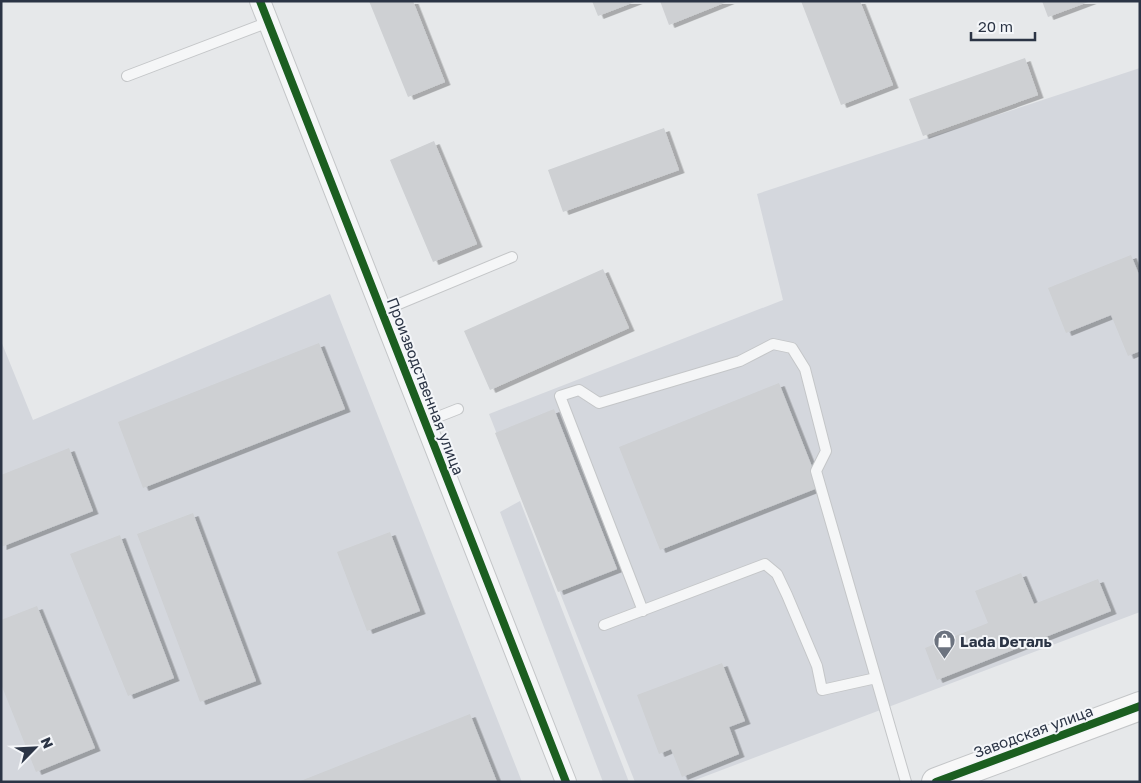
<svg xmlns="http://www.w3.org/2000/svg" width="1141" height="783" viewBox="0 0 1141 783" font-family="'Golos Text',sans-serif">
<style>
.built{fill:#d4d7dd}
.building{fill:#ced0d3;filter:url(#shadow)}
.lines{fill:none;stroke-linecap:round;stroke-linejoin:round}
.lane-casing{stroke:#c4c6c8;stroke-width:12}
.street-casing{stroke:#c4c6c8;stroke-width:22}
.secondary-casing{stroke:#c4c6c8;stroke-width:30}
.lane{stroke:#f5f6f7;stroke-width:10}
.street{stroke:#f5f6f7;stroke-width:20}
.secondary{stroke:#f8f8f8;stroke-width:28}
.cycleway-casing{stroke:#f4f6f9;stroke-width:11}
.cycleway{stroke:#1b5e20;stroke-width:8}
.labels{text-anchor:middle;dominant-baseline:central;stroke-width:4;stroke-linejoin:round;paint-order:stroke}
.street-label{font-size:15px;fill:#2b3445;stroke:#f4f6f9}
.poi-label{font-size:15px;font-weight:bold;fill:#2b3445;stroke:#f4f6f9;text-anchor:start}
</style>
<defs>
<filter id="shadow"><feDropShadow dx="5.5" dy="3" stdDeviation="0" flood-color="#0004"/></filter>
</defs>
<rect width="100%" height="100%" fill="#e6e8ea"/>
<!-- built -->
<path class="built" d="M1140,68v544l-450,170h-55l-146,-368 294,-114 -26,-106z
M330,294l192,488h-521v-441l32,79z
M520,501l109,281h-26l-103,-270z"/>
<!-- building -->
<path class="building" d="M369,1h44l32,81 -37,15z
M592,1h45l-39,15z
M660,1h69l-60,24z
M801,1h59l33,84 -52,20z
M1042,1h49l-43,16z
M1025,58l13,37 -115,41 -14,-37z
M664,128l15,42 -116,42 -15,-42z
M434,141l43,103 -44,18 -43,-102z
M1131,255l9,22v74l-12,5 -17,-41 -45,18 -18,-45z
M603,269l26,59 -139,62 -26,-59z
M319,343l26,66 -202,79 -25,-66z
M779,383l41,104 -160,63 -41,-103z
M554,409l63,160 -59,23 -63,-159z
M69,448l24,63 -92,36v-72z
M193,513l63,168 -56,21 -63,-168z
M390,532l30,79 -53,20 -30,-79z
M120,535l54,143 -46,18 -58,-142z
M1021,573l13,31 64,-25 13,32 -174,69 -12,-32 63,-25 -13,-32z
M37,606l58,142 -59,24 -35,-88v-64z
M722,663l23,58 -16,6 10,27 -57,23 -11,-28 -12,5 -22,-59z
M470,714l27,68h-199z"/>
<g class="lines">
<defs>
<path id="lane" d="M127,76l142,-54
M382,311l130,-54
M425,422l33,-13
M643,611l-83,-215 19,-6 20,13 141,-42 33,-17 19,4 13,21 21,82 -10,20 90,311
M604,625l161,-61 12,10 10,21 30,71 5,24 54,-12"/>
<path id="street" d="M260,1l306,781"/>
<path id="secondary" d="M936,782l204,-76"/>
</defs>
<!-- lane casing -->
<use href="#lane" class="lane-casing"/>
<!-- street casing -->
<use href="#street" class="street-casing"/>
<!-- secondary casing -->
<use href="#secondary" class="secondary-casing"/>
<!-- lane -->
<use href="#lane" class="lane"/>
<!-- street -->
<use href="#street" class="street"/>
<!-- secondary -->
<use href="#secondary" class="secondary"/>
<defs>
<path id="cycleway" d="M260,1l306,781
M936,782l204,-76"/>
</defs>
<!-- cycleway casing -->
<use href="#cycleway" class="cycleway-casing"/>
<!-- cycleway -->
<use href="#cycleway" class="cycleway"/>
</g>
<!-- icons -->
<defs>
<symbol id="shop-pin" viewBox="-11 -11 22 30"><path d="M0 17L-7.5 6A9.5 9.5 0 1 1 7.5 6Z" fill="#6c737f" stroke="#f4f6f9"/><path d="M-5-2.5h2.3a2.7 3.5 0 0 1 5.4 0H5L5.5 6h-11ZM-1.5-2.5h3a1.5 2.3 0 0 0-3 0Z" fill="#fff"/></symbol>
</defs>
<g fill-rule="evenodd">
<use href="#shop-pin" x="932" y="628" width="25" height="34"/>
</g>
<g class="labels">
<!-- street labels -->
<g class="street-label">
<text transform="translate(426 386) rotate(69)">Производственная улица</text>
<text transform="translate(1033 731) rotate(-20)">Заводская улица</text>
</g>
<!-- poi labels -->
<g class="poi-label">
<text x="960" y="641">Lada Dеталь</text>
</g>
</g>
<!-- border -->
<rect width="1141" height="783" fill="none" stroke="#2b3445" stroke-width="5"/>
<!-- north arrow -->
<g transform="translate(35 748) rotate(66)" stroke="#f4f6f9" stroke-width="4" paint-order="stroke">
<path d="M0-4L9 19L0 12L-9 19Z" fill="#2b3445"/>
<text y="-8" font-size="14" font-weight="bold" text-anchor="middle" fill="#2b3445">N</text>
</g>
<!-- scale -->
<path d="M971 32v8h64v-8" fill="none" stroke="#2b3445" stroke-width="2.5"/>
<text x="978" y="32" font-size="15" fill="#2b3445" stroke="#f4f6f9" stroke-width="4" paint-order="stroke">20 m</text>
</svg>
